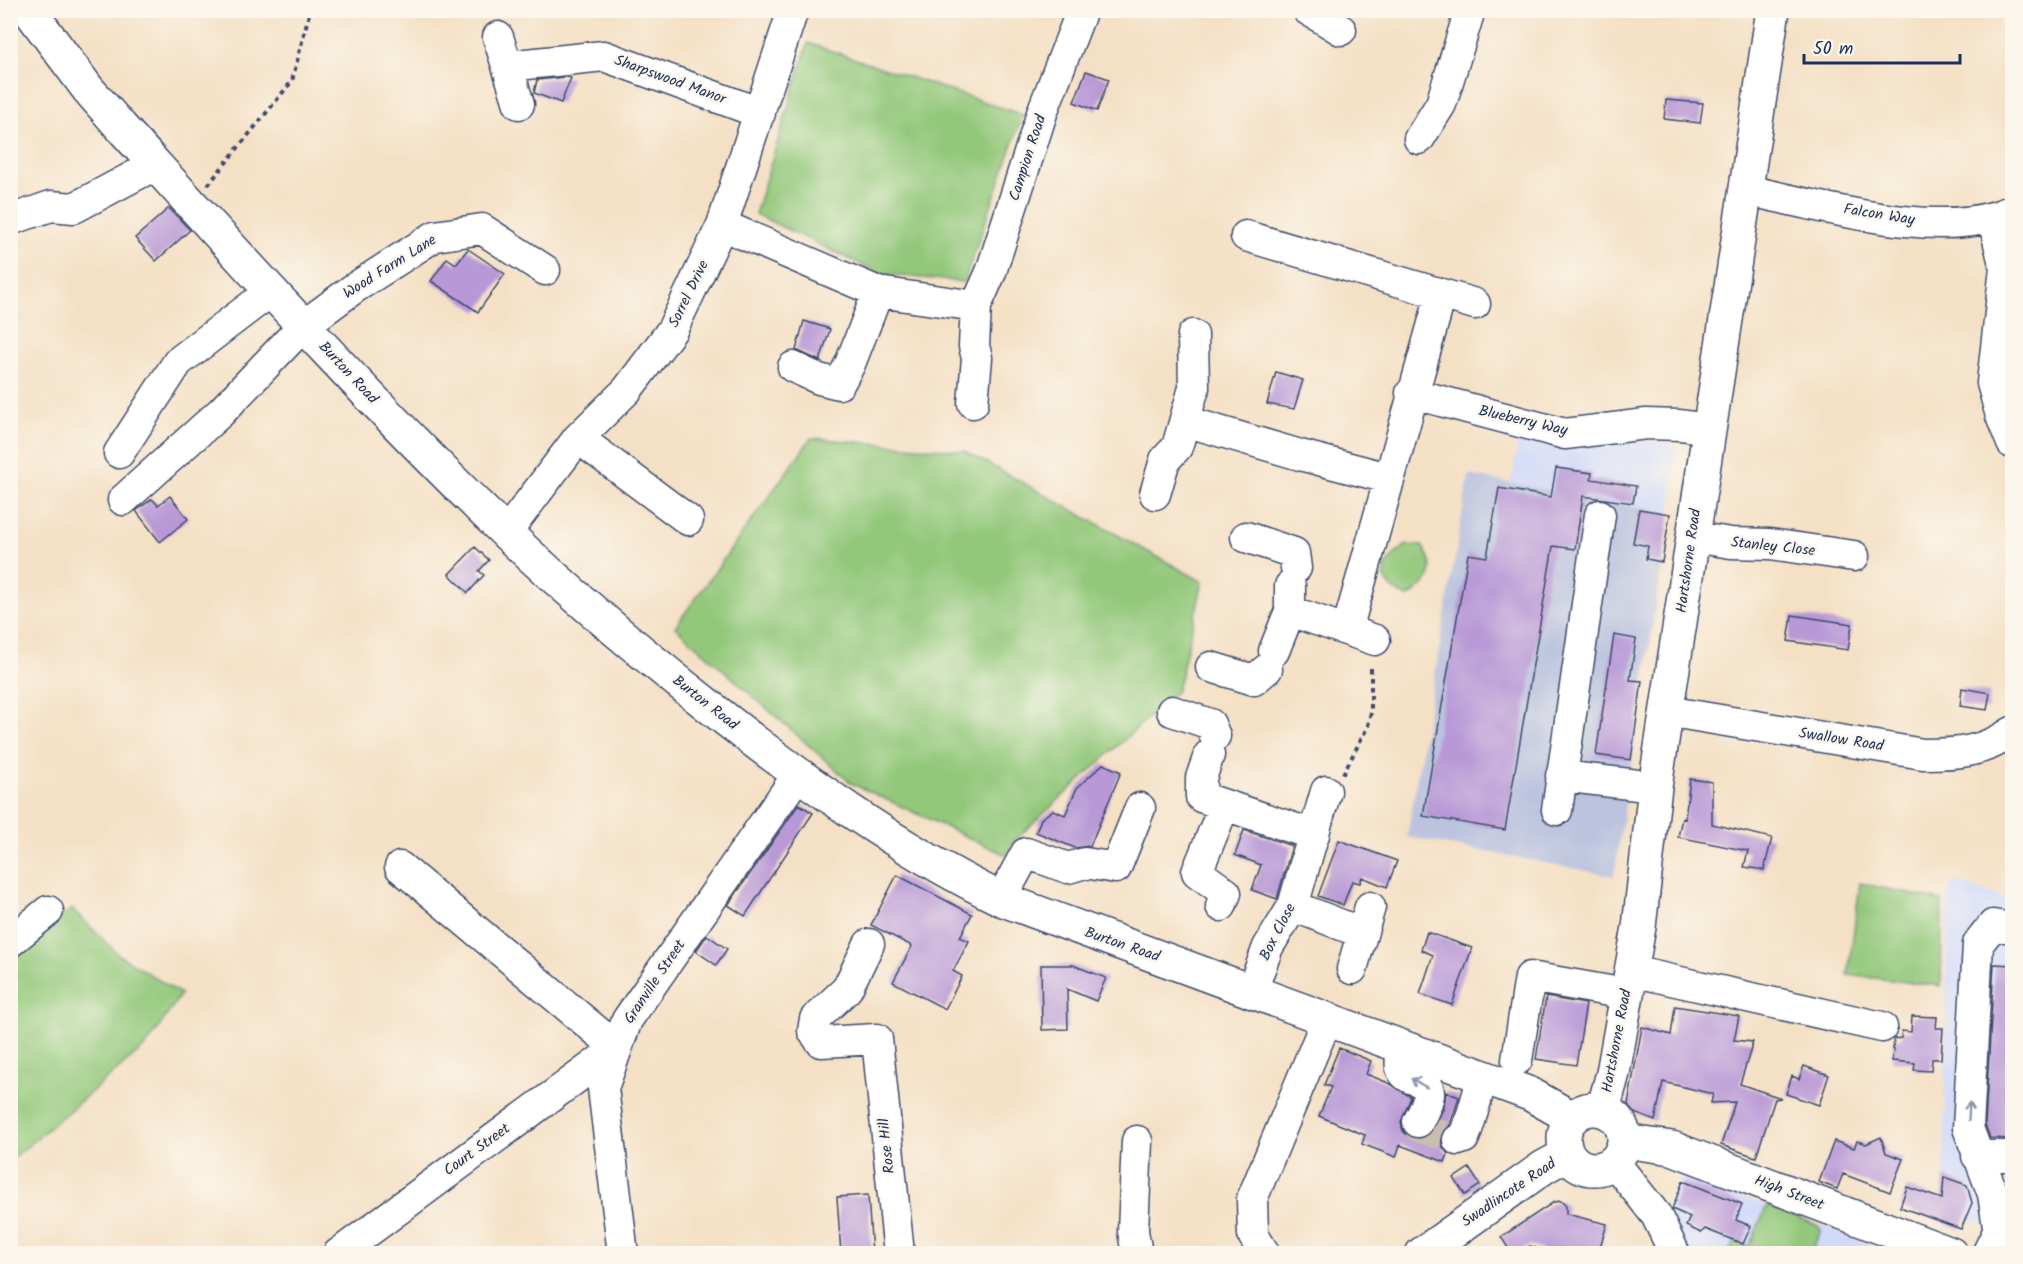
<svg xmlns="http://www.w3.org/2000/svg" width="2023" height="1264" viewBox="0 0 2023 1264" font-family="Kalam,sans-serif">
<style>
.built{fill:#d1d9f9}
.industrial{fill:#bbc3de}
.green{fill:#93c87a;stroke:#577c6c;stroke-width:1.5}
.building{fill:#b898d6}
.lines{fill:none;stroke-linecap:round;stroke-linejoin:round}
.minor-tunnel{stroke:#c9bdb0;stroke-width:30;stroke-dasharray:30 15;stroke-linecap:butt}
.minor-casing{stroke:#3c4a6d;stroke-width:33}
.major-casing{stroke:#3c4a6d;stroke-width:36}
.highway-casing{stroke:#3c4a6d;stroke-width:36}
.path{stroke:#3c4a6d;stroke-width:4;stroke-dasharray:4.5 4.5;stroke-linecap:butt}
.minor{stroke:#fff;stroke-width:30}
.major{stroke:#fff;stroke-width:33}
.highway{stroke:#fff;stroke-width:33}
.oneway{stroke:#8d97ae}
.labels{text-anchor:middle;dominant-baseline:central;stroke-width:5;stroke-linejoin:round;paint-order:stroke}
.street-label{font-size:15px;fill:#1b2f5e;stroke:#fbf7ec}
</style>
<rect width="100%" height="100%" fill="#fbf7ec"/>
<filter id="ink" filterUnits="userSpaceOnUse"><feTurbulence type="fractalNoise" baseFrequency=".0167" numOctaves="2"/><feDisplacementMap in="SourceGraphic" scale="12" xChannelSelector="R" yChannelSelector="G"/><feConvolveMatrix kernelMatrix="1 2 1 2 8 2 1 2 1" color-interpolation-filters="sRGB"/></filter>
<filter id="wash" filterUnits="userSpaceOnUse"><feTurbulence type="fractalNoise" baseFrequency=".008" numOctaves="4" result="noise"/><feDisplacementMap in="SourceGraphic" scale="24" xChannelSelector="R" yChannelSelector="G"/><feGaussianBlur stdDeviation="1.35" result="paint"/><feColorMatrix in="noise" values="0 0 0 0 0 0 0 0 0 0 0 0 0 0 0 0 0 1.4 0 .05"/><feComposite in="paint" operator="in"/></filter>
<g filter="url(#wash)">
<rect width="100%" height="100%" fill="#f4e0c5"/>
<!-- built -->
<path class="built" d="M1518,440l55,6 93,-6 11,11 -7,63 -159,-30z
M1952,881l60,19v317l-5,15 -41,-14 6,-15 -5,-18 -23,-8 3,-278z
M1681,1176l138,48 68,27 -1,3 -198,-1 -22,-42z"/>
<!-- industrial -->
<path class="industrial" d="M1469,475l201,39 -56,362 -207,-39z"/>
<!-- green -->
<path class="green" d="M808,43l215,72 -59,167 -83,-8 -126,-60z
M811,438l154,13 238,131 -26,109 -163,150 -8,14 -155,-72 -176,-156z
M1407,545l15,1c17,23 8,37 -14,51 -35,-14 -27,-35 -1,-52z
M1860,883l82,18 -1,85 -93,-11z
M72,909l47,46 62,39 -34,51 -136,115 -1,-197z
M1767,1206l50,19 4,5 -10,23h-84l8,-11 14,4z"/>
<g id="blocks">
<!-- building -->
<path class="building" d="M1086,71l23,8 -12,32 -23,-9z
M568,77l3,1 -10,25 -27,-10 3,-13z
M1666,100l37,3 -3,20 -36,-4z
M169,208l21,22 -34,31 -21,-23z
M468,249l37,25 -27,38 -47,-31 16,-23 9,6z
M804,321l26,8 -10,32 -24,-11z
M1276,372l27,8 -9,29 -27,-5z
M1556,468l36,5 -1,6 45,7 -3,17 -50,-7 -8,53 -22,-3 -48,284 -82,-14 45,-262 19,3 12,-69 52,9z
M170,496l18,23 -28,23 -24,-31 16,-12 6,6z
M1639,509l31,5 -8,48 -16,-3 2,-13 -15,-3z
M475,547l14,13 -10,11 5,4 -16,18 -19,-19z
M1792,615l60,9 -4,26 -60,-9z
M1614,635l22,4 -6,41 12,1 -11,79 -35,-5z
M1962,688l28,5 -3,17 -27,-4z
M1103,764l18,8 -31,74 -15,2 -39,-16 5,-13 12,-9 12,5 12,-27z
M1690,779l22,3v42l60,14 -8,32 -20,-3 4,-16 -70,-14 4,-19 3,1z
M799,804l14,9 -68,103 -17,-11z
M1244,830l48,16 -15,53 -25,-9 9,-25 -26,-10z
M1339,840l58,21 -10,26 -25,-10 -2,6 -8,-2 -9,24 -25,-9z
M897,875l75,39 -12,23 9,4 -16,30 9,5 -17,33 -52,-27 19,-36 -41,-21z
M1427,932l45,16 -20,57 -32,-11 13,-39 -12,-5z
M707,935l20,14 -11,16 -20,-14z
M1994,964l19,1v174l-23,-1 -5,-13z
M1041,965h32l33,13 -10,23 -29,-12 1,40 -26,1z
M1546,997l40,7 -10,61 -40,-6z
M1675,1006l64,10 -5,24 19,2 -13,42 41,14 -6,1 -19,58 -35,-12 14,-43 -24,1 2,-9 -50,-12 -8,39 -23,-9 -4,-8 14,-77 29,8z
M1912,1016l25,1 -1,11h7l-2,31h-9l-1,12 -17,-1 1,-7 -23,-2 2,-22 7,-1 1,-7 9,1z
M1339,1048l32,13 -5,13 25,10 20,13 -10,25 2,9 8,7 9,1 13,-9 11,-23 2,-15 13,5 -9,28 -9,11 1,10 6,8 -3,8 -45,-17 -4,12 -34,-13 3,-9 -46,-19 12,-29 -7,-2z
M1804,1066l25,9 -10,30 -33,-11 6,-18 7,3z
M1881,1137l5,16 17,6 -13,33 -47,-18 -6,15 -18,-7 15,-41 20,7 3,-7 9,3z
M1469,1168l11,17 -15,10 -11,-17z
M1944,1177l23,8 5,18 -11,26 -61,-22 7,-20 35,12z
M1683,1181l59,23 -6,16 15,6 -8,18 -38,-15 -4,4 -15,-7 4,-9 -18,-8z
M868,1195l4,59h-31l-4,-57z
M1561,1201l5,5v8l41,10 -9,30h-44l-24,-8 -18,8 -11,-17 53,-35z"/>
</g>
</g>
<g filter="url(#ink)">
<use href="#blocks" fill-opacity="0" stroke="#3c4a6d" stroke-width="1.5"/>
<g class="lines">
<!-- minor-tunnel -->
<path class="minor-tunnel" d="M1418,1122l2,6 38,12"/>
<defs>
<path id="minor" d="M1308,10l33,20
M498,37l21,67
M507,66l97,-10 156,57
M1419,139l22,-35 29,-94
M1745,190c75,15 197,53 267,20
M1993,219l12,49 -13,115 9,33 11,27
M10,220l41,-14 23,2 81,-43
M722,225l156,67 98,14
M1246,236l229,68
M793,367l26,12 20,5 11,-20 28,-72
M1411,393l154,41 81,-10 34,1 29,4
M973,403l4,-45 -3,-12 2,-40 15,-34 52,-162 39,-100
M1185,421l115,34 88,23
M578,438l110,82
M119,453l59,-91 93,-71
M1155,494l10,-34 12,-13 17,-59 -1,-53
M123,500l98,-88 82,-86 50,-37 82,-53 47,-7 63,41
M506,533l72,-95 49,-48 45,-60 50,-105 71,-215
M1246,537l48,16 2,15
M1693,537l38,6 39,1 84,12
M1290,611l85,29
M1347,630l94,-335
M1274,651l16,-40v-25
M1211,667l43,13 13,-11
M1172,711l38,13 5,12
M1666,711l257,43c34,0 61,-2 89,-22
M1209,755l-8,23v19l113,38
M1561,776l94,11
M1557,810l43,-295
M1001,899l25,-46 42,15 17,-5 31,5 24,-60
M1221,906l5,-13 -29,-21 27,-66
M1293,906l69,27
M10,942l38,-31
M869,944l-22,45 -32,30 -2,12 8,11 56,-3 22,215
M1352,969l18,-62
M1631,971l251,56
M1251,993l17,-46 25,-41 33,-115
M1403,1048c-13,43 28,23 26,47 -1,8 -7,19 -11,27
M1517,1060l13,-83 96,17
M1458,1140l6,-2c8,-20 12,-40 19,-61
M1137,1141l-4,90 4,23
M1977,1156h35
M1614,1162l42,53 19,39
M1998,1227l-5,-33 -25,-66 10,-184 15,-19 19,3
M338,1254l279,-206 -217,-181
M623,1254l-20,-166 24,-68 170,-244
M1265,1254l-12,-19 -1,-36 75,-180
M1987,1254l21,-43"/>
<path id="major" d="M1603,1110l10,-37 26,-146 16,-140 118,-777
M1422,1254l122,-87 24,-13"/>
<path id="highway" d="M29,10l59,79 33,38c125,137 249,275 383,404 65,62 135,120 206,176 93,73 185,140 291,192l529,195 42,24
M1564 1139a30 30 0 1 1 60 0a30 30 0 1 1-60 0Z
M1624,1141l48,7 279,106"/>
</defs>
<!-- minor casing -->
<use href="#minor" class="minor-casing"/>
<!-- major casing -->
<use href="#major" class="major-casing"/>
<!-- highway casing -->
<use href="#highway" class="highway-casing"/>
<!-- path -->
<path class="path" d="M208,185l84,-104 18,-71
M1343,774l25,-48 3,-14v-48"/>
<!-- minor -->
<use href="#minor" class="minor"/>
<!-- major -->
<use href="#major" class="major"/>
<!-- highway -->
<use href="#highway" class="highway"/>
</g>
<!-- one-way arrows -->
<defs><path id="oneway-shaft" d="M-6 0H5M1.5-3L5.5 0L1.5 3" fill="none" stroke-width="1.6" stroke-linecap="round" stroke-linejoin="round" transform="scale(1.5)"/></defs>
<g class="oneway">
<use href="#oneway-shaft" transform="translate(1419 1083) rotate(-150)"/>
<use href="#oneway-shaft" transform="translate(1969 1111) rotate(-87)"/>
</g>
</g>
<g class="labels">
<!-- street labels -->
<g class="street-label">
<text transform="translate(670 80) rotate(20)">Sharpswood Manor</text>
<text transform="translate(1028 158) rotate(-72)">Campion Road</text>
<text transform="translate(1879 215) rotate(9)">Falcon Way</text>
<text transform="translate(390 267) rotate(-32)">Wood Farm Lane</text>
<text transform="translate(689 294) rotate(-64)">Sorrel Drive</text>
<text transform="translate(348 373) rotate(47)">Burton Road</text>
<text transform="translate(1523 421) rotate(13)">Blueberry Way</text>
<text transform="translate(1773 547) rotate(6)">Stanley Close</text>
<text transform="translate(1689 561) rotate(-82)">Hartshorne Road</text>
<text transform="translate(705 703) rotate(38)">Burton Road</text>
<text transform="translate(1841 740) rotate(9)">Swallow Road</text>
<text transform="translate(1278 932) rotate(-63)">Box Close</text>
<text transform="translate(1122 945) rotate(19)">Burton Road</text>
<text transform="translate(655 982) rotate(-56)">Granville Street</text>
<text transform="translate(1617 1041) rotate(-79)">Hartshorne Road</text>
<text transform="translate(887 1146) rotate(-96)">Rose Hill</text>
<text transform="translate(477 1150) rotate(-36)">Court Street</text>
<text transform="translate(1509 1193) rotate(-34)">Swadlincote Road</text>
<text transform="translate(1789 1193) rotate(21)">High Street</text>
</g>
</g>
<!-- margin -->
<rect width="2023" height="1264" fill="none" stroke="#fbf7ec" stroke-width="36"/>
<!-- scale -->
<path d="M1804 54v9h156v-9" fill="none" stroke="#1b2f5e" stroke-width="3"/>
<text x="1813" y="54" font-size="18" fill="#1b2f5e" stroke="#fbf7ec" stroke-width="4.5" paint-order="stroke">50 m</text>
</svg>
